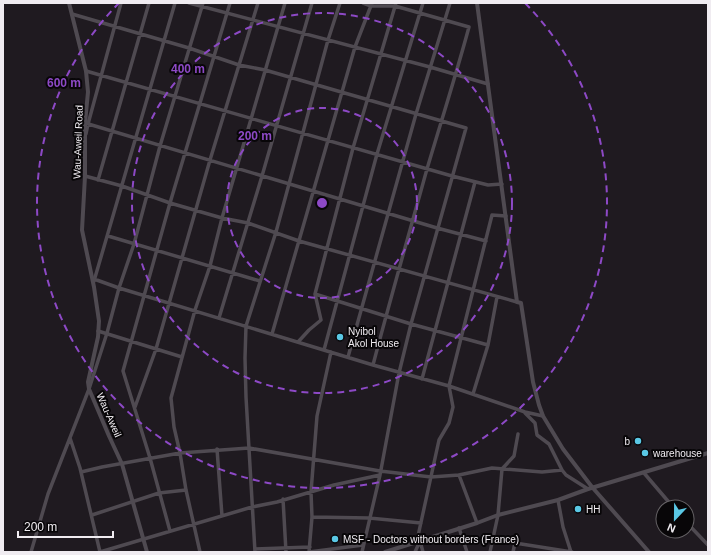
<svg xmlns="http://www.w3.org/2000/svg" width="711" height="555" viewBox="0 0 711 555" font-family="Helvetica,sans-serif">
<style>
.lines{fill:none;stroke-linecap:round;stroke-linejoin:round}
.minor{stroke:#4f4a51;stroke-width:3.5}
.tertiary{stroke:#4f4a51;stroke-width:4}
.ring{fill:none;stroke:#8d49c6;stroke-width:2;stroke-dasharray:7 5}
.poi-dot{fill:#5ac8e5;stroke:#080608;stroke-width:1.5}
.labels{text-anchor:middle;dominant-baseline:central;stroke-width:4;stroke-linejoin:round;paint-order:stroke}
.street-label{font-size:10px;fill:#f0ecf1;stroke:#080608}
.poi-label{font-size:10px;fill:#f0ecf1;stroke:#080608;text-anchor:start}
.centre{fill:#8d49c6;stroke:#080608;stroke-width:2}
.ring-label{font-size:12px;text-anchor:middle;font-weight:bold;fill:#8d49c6;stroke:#080608;stroke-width:4;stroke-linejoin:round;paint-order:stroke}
</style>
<rect width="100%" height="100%" fill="#1f1a20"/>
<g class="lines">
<!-- minor -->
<path class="minor" d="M189,3l241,64 58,17
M363,3l8,3h24l74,21c-13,48 -28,95 -42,142 -18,65 -37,131 -54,196
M72,14l117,34 50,17 26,5 201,58 -55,196 -12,49 -19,102 -18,77
M86,71l366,105 36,9 14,-1
M85,123l352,105 49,13
M86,134l2,-10 33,-121
M85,176l37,10 48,17 52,15 26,5 51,18 218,61
M98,180l51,-177
M108,236l152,45
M94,279l25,9 254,77 76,21 76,26 18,4
M94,281l81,-278
M315,294l96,30 77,21
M219,318l43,-142 50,-173
M98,331l84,26
M272,334l83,-287 17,-44
M298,342l11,-12 12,-10 -6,-26 38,-146 43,-145
M324,350l53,-196 46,-151
M348,357l68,-243 34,-111
M422,379l53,-197
M473,394l15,-49 9,-48
M135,407l21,-58 54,-189 48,-157
M525,413l10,10 2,12 12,9 13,26
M70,438l10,30 20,84
M217,449l5,67
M81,472l21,-5 78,-14 69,-5 131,23 51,6 28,-2 33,-7 50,4 20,-2 4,5 22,14
M644,473l29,34
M459,475l18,48
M283,499l3,53
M558,500l5,27 8,25
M92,515l67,-22 27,-3
M312,517l57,1 52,5
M687,523l21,22
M459,528l8,24
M170,531l-20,-73 -27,-87 47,-168 60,-200
M494,538l21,5 57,9
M420,541l-2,-5 21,-96 10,-17 4,-16 -4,-21 43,-171 14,1
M255,549l55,-2
M31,552l17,-58 41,-105 18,-56 12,-45 15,-44 26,-98 43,-143
M100,552l152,-45 25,-5 57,-17 46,-10
M200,552l-14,-62 -6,-37 -6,-26 -3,-29 24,-88 15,-44 12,-48 63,-215
M255,552l-9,-155 -1,-39 1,-32 30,-94 52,-192 12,-37
M309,552l3,-35 -1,-25 6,-76 14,-64
M309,552l54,-7
M415,552l5,-11 3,11
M490,552l8,-37 4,-46 12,-13 4,-22
M513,552l2,-9"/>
<!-- tertiary -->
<path class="tertiary" d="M69,3l17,68 2,21 -3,31v53l-3,54 12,57 5,34 -1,16 -10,45 1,7 20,47 13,28 25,88
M477,3l40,299 4,1 12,79 6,23 4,11 20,33 29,38 57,65
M385,552l92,-29 21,-8 60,-15 30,-11 120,-36"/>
</g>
<!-- distance rings -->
<g class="ring">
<circle cx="322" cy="203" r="95"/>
<circle cx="322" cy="203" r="190"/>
<path d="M525 3A285 285 0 1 1 119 3"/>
</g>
<!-- markers -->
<g class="poi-dot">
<circle cx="340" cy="337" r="4"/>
<circle cx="638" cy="441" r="4"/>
<circle cx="645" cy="453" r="4"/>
<circle cx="578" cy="509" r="4"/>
<circle cx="335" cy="539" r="4"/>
</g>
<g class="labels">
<!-- street labels -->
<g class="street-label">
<text transform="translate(78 142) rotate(-88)">Wau-Aweil Road</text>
<text transform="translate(109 415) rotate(66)">Wau-Aweil</text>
</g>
<!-- poi labels -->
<g class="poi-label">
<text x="348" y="331">Nyibol<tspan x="348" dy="12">Akol House</tspan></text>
<text x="630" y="441" text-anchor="end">b</text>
<text x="653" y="453">warehouse</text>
<text x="586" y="509">HH</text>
<text x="343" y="539">MSF - Doctors without borders (France)</text>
</g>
</g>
<circle cx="322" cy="203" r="6" class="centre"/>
<g class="ring-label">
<text x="188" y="73">400 m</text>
<text x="64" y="87">600 m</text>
<text x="255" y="140">200 m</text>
</g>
<!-- border -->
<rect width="711" height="555" fill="none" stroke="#f0ecf1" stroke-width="8"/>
<!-- north arrow -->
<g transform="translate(675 519) rotate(202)"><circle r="19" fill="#080608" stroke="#656265"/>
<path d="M0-3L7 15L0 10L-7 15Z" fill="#5ac8e5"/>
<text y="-6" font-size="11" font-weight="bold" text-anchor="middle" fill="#f0ecf1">N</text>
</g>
<!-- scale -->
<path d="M18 531v6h95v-6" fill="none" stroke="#f0ecf1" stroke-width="2"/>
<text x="24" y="531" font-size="12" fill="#f0ecf1" stroke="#080608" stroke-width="3" paint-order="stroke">200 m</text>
</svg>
